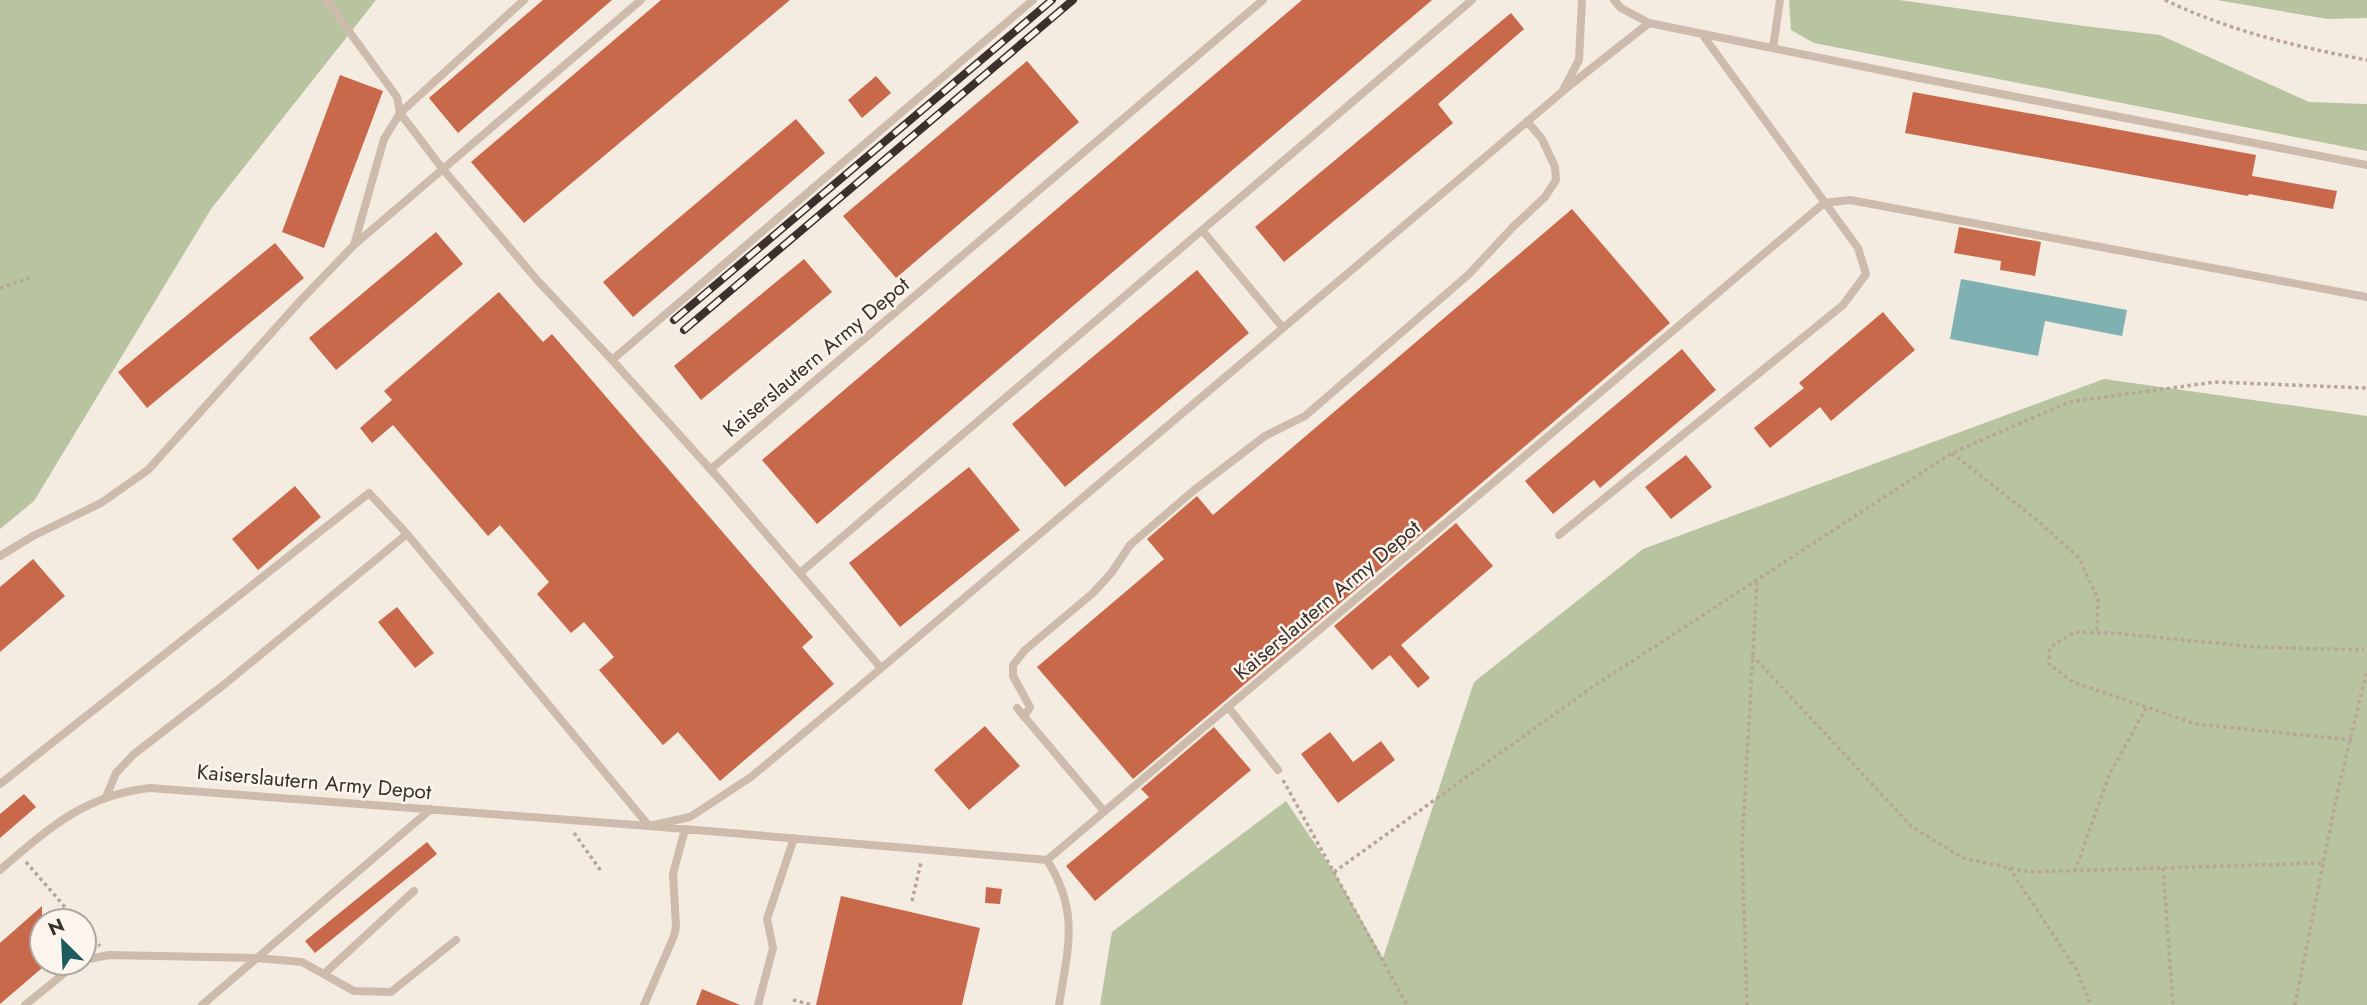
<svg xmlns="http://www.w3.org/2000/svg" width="2367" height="1005" viewBox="0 0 2367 1005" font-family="Jost,sans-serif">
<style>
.green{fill:#b8c4a0}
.water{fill:#7fb0b2}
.building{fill:#c8694b}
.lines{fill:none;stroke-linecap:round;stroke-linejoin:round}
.path{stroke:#b9a596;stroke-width:3.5;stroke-dasharray:3.5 3.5;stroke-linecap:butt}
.service{stroke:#cdbbac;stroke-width:8}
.rail-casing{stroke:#3b302b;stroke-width:8}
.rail{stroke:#fbf5ee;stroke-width:5;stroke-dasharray:16;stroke-linecap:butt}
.labels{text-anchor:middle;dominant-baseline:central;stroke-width:5;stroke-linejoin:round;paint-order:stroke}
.street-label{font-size:21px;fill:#3b302b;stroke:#fbf5ee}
</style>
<rect width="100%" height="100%" fill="#f4ebe1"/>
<!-- green -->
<path class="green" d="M0,0h376l-165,209 -177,292 -34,28z
M1789,0h110l185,26 76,9 149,67 58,2v47l-553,-108 -23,-13z
M2217,0h150v18l-40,1z
M2104,379l263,37v589h-1267l12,-73 174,-131 48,71 49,86 91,-276 169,-133z"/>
<!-- water -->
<path class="water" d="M1961,279l166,31 -5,26 -77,-15 -7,35 -88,-17z"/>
<!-- building -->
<path class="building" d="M543,0h69l-154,133 -29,-35z
M661,0h129l-266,223 -53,-61z
M1302,0h130l-615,524 -55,-64z
M1511,13l13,16 -86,75 15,19 -169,139 -29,-35z
M1027,61l52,61 -183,156 -53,-62z
M340,75l43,16 -59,157 -42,-16z
M876,76l15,17 -29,25 -14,-18z
M1913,92l343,63 -4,21 85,15 -4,18 -84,-15 -1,2 -343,-63z
M796,119l29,34 -192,164 -30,-35z
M1572,209l98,114 -537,456 -96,-112 127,-108 -17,-20 50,-43 16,19z
M1959,227l82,15 -6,34 -35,-6 1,-9 -47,-8z
M436,232l27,32 -127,106 -27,-32z
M275,243l29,35 -157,130 -29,-36z
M804,259l28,33 -131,108 -27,-34z
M1197,270l52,63 -184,154 -53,-63z
M499,292l44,50 9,-8 261,303 -11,10 32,37 -114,97 -42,-49 -15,13 -64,-75 15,-13 -30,-35 -13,11 -34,-39 12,-12 -49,-57 -12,11 -95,-111 -21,18 -12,-15 32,-28 -8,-9z
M1883,312l32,38 -84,71 -11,-14 -50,41 -16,-20 50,-40 -5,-5z
M1682,349l34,41 -116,98 -6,-8 -41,34 -28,-33z
M1686,455l26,32 -41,32 -26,-32z
M969,467l51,63 -120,97 -51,-64z
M295,486l26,31 -63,53 -26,-31z
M1456,523l37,43 -92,79 29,33 -12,10 -28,-33 -18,15 -38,-44z
M33,559l32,37 -65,56v-65z
M397,607l37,46 -19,15 -37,-46z
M985,726l35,40 -51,44 -35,-40z
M1214,727l37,43 -156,131 -29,-35 83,-69 -8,-8z
M1330,732l23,30 28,-21 14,19 -57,43 -37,-49z
M24,794l12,13 -36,31v-24z
M427,842l10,12 -122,99 -10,-12z
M986,887l16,2 -2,15 -15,-1z
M841,896l139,32 -18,77h-146z
M42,906v62l-42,36v-61z
M702,989l38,16h-44z"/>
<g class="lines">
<!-- path -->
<path class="path" d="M2165,0c64,31 133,47 202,60
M0,288l32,-11
M1952,453l86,68 41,37 19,41 -1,34
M1752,655l160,172 51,31 67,14 293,-9
M2352,740l-156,-16 -123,-42 -24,-18 1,-17 25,-15 38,1 143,14 108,3
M1283,780l124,225
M574,833l27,38
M26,862l51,59
M2009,868l67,101 15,36
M2163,868l10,137
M2075,871l34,-96 37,-67
M1334,872l257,-184 361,-235 117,-51 146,-20 152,6
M912,901l9,-39
M84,929l16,17
M793,1000l19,5
M1747,1005l-5,-158 15,-266
M2295,1005l41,-206 31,-129"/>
<!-- service -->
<path class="service" d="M326,0l71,97 3,16 42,55 96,113 74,79 108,120 161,188
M1649,23l270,55 448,87
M1773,48l7,-48
M1564,90l85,-67 -28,-15 -7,-8
M1824,203l26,-3 517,97
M1202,230l81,98
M354,245l30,-106 16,-26 124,-113
M612,360l421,-360
M711,469l552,-469
M407,534l242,292 41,-9 20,-13 41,-27 102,-85 709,-600 17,-32 3,-60
M1559,535l284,-230 23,-31 -8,-26 -156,-214
M0,556l33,-20 68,-33 47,-33 153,-170 53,-55 287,-245
M800,573l672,-573
M1228,707l50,63
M1017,708l87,103
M1024,717l6,-10 -17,-31v-11l12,-15 68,-57 19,-21 18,-27 63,-54 72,-55 40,-20 163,-141 45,-48 32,-30 11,-17 -1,-13 -13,-28 -15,-18
M0,784l369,-291 38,41 -181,149 -92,71 -18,19 -10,24
M1047,860c33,52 21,88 12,145
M0,870c48,-41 84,-75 150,-82l499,38 398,34 777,-657
M84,960l25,-5 148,3 45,4 52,29 37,1 65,-52
M324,974l90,-83
M25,1005l52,-42
M202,1005l229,-196
M644,1005l30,-69 2,-9 -3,-53 12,-45
M758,1005l15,-57 -6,-29 27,-81"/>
<defs>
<path id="rail" d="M674,320l378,-320
M684,330l389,-330"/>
</defs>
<!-- rail casing -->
<use href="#rail" class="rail-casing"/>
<!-- rail -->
<use href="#rail" class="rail"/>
</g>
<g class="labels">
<!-- street labels -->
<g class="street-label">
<text transform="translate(816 357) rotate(-40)">Kaiserslautern Army Depot</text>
<text transform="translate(1327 600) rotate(-40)">Kaiserslautern Army Depot</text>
<text transform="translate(314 782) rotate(5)">Kaiserslautern Army Depot</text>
</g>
</g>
<!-- north arrow -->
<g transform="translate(63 942) rotate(336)"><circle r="33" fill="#fbf5ee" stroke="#aea6a0" stroke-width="2"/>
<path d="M0-5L12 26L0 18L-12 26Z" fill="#1f5a5e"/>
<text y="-10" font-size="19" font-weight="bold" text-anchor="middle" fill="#3b302b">N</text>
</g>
</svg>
